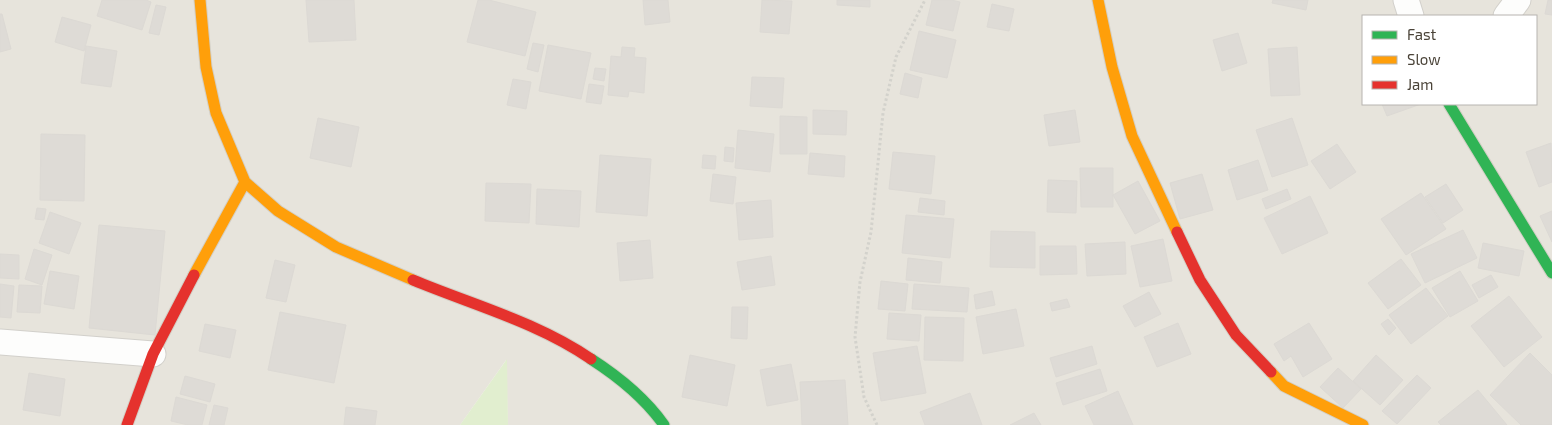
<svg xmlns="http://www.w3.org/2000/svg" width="1552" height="425" viewBox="0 0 1552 425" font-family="'Exo 2',sans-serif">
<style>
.residential{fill:#e7e4dc;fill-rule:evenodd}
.green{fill:#e1eecf}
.building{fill:#dedbd6;stroke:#dcd9d4}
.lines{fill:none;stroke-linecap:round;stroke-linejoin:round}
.street-casing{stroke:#d2d0cb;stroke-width:27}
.fast-casing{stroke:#d3cfc5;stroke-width:13}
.slow-casing{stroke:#d3cfc5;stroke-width:13}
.jam-casing{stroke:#d3cfc5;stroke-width:13}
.path{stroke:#d3d2cc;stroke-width:3;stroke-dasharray:2.5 2.5;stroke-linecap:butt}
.street{stroke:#fdfdfc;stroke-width:25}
.fast{stroke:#30b455;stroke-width:11}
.slow{stroke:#ff9f0a;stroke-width:11}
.jam{stroke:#e5322d;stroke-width:11}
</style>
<rect width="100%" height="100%" fill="#f4f2ee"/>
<!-- residential -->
<path class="residential" d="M0,0h1552v425h-1044l-2,-65 -46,65h-460zM1363,16h173v88h-173z"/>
<!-- green -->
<path class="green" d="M507,359l1,66h-48z"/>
<!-- building -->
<path class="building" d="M102,0h44l5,2 -9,28 -45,-14z
M306,0h48l2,40 -47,2z
M478,0h11l47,12 -11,44 -58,-14z
M643,0h25l2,22 -25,3z
M762,0l30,1 -3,33 -29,-2z
M837,0h33v7l-33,-2z
M932,0h19l9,2 -7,29 -27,-6z
M1273,0h35l-2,10 -34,-7z
M1548,0h4v15l-7,-1z
M992,4l22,5 -5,22 -22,-4z
M156,5l10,2 -7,28 -10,-2z
M0,14h2l9,35 -11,3z
M62,17l29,8 -7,26 -29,-9z
M919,31l37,9 -9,38 -37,-8z
M1238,33l9,30 -25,8 -9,-31z
M533,43l11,2 -6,27 -11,-3z
M548,45l43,8 -10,46 -42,-8z
M86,46l31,5 -6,36 -30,-4z
M622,47l13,1 -1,9 12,1 -2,35 -15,-2 -1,6 -20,-2 3,-39 10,1z
M1297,47l3,48 -29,1 -3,-47z
M595,68l11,1 -2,12 -11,-2z
M905,73l17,5 -4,20 -18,-4z
M752,77l32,1 -2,30 -32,-2z
M513,79l18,3 -5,27 -19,-4z
M589,84l15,2 -3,18 -15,-2z
M1382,104h39l-34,12z
M813,110l34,1 -1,24 -33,-1z
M1075,110l5,32 -31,4 -5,-31z
M780,116l27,1v37h-27z
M318,118l41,9 -8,40 -41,-9z
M1292,118l16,47 -36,12 -16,-47z
M738,130l36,4 -4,38 -35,-4z
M41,134l44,1 -1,66 -44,-1z
M1551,143l1,39 -13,5 -13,-35z
M1337,144l19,28 -26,17 -19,-28z
M725,147l9,1 -1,14 -9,-1z
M893,152l42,4 -4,38 -42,-5z
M810,153l35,3 -1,21 -36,-3z
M600,155l51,4 -4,57 -51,-4z
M703,155l13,1 -1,13 -13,-1z
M1258,160l10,30 -31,10 -9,-30z
M1080,168h33v39h-32z
M713,174l23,3 -3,27 -23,-3z
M1202,174l11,36 -33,9 -10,-36z
M1048,180l29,1 -1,32 -29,-1z
M1138,181l22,40 -25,13 -22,-39z
M486,183l45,1 -2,39 -44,-2z
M1446,184l17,26 -20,13 -18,-26z
M537,189l44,2 -2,36 -43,-3z
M1287,189l4,10 -25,10 -4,-10z
M1421,193l25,36 -40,26 -25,-36z
M1310,196l18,37 -46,21 -18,-36z
M920,198l25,3 -1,14 -26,-3z
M771,200l2,37 -34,3 -3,-37z
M37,208l9,1 -2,11 -9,-1z
M1552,211v31l-12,-26z
M50,212l31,11 -12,31 -30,-11z
M906,215l48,4 -4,39 -48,-5z
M99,225l66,6 -10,104 -66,-7z
M1463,230l14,28 -52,25 -14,-29z
M991,231l44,1v36l-45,-1z
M1163,239l9,42 -32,6 -9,-41z
M650,240l3,38 -33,3 -3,-38z
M1125,242l1,32 -39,2 -2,-32z
M1483,243l41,8 -5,25 -41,-8z
M1040,246h36l1,28 -37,1z
M34,249l18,6 -10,30 -17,-6z
M0,254l19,1v24l-19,-1z
M771,256l4,29 -33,5 -5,-28z
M908,258l34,4 -2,21 -34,-3z
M1401,259l20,26 -33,24 -20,-26z
M275,260l20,5 -9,37 -20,-4z
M50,271l29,5 -5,33 -30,-5z
M1460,271l18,30 -28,16 -18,-29z
M1491,275l7,12 -19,11 -7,-13z
M881,281l27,3 -3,27 -27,-2z
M0,284l14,2 -3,32 -11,-1z
M914,284l55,4 -2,24 -55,-3z
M19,285l23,1 -2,27 -23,-1z
M1426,288l22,28 -37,28 -22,-29z
M992,291l3,14 -19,4 -2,-14z
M1149,292l12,22 -26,13 -12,-21z
M1509,296l33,41 -38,30 -33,-41z
M1067,299l3,8 -18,4 -2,-8z
M732,307h16l-1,32 -16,-1z
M1016,309l8,37 -41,8 -7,-37z
M280,312l66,13 -12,58 -66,-13z
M889,313l32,2 -2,26 -32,-2z
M925,317l39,1 -1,43 -39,-1z
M1388,319l8,9 -7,7 -8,-11z
M1178,323l13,31 -34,13 -13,-30z
M1309,323l23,36 -29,18 -12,-21 -7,5 -10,-17z
M205,324l31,6 -6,28 -31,-7z
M917,346l9,47 -45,8 -8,-48z
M1092,346l5,18 -41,13 -6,-19z
M1530,353l22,22v50h-31l-31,-30z
M690,355l45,10 -8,41 -45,-9z
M1376,355l27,25 -23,25 -27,-24z
M791,364l7,36 -31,6 -7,-36z
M1338,368l23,21 -18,19 -23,-21z
M1100,369l7,22 -44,14 -7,-22z
M29,373l36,6 -5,37 -37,-6z
M1417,375l14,13 -34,36 -15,-13z
M185,376l30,8 -5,18 -30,-8z
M845,380l3,45h-46l-2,-43z
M1478,390l29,35h-66l-3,-3z
M1118,391l15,34h-39l-9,-19z
M970,393l12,32h-57l-5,-13z
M176,397l31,8 -5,20h-14l-17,-4z
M214,405l14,3 -4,17h-15z
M346,407l31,4 -2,14h-31z
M1034,413l7,12h-31z"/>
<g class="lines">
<defs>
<path id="street" d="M1406,0l5,16
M1506,16l12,-16
M0,342l153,12"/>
<path id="fast" d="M1449,104l103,169
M591,359c28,18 54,39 73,66"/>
<path id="slow" d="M200,0l6,67 10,46 29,69 33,29 58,36 77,33
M1098,0l14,67 20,69 45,96
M194,275l51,-93
M1271,372l13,14 79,39"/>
<path id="jam" d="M1177,232l23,48 36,55 35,37
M413,280c60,25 124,42 178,79
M127,425l26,-71 41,-79"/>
</defs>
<!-- street casing -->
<use href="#street" class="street-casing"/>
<!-- fast casing -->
<use href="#fast" class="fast-casing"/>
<!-- slow casing -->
<use href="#slow" class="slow-casing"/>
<!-- jam casing -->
<use href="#jam" class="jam-casing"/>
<!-- path -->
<path class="path" d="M877,425l-13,-28 -9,-60 5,-55 11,-50 12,-119 13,-56 29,-57"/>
<!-- street -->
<use href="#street" class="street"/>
<!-- fast -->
<use href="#fast" class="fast"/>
<!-- slow -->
<use href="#slow" class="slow"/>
<!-- jam -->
<use href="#jam" class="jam"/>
</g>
<!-- legend -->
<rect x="1362" y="15" width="175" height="90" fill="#ffffff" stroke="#b7b4b0"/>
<rect x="1372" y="31" width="25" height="8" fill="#30b455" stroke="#b7b4b0"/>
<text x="1407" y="40" font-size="15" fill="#4b4439">Fast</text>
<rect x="1372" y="56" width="25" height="8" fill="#ff9f0a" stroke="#b7b4b0"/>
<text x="1407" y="65" font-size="15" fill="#4b4439">Slow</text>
<rect x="1372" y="81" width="25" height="8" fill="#e5322d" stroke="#b7b4b0"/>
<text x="1407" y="90" font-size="15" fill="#4b4439">Jam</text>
</svg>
